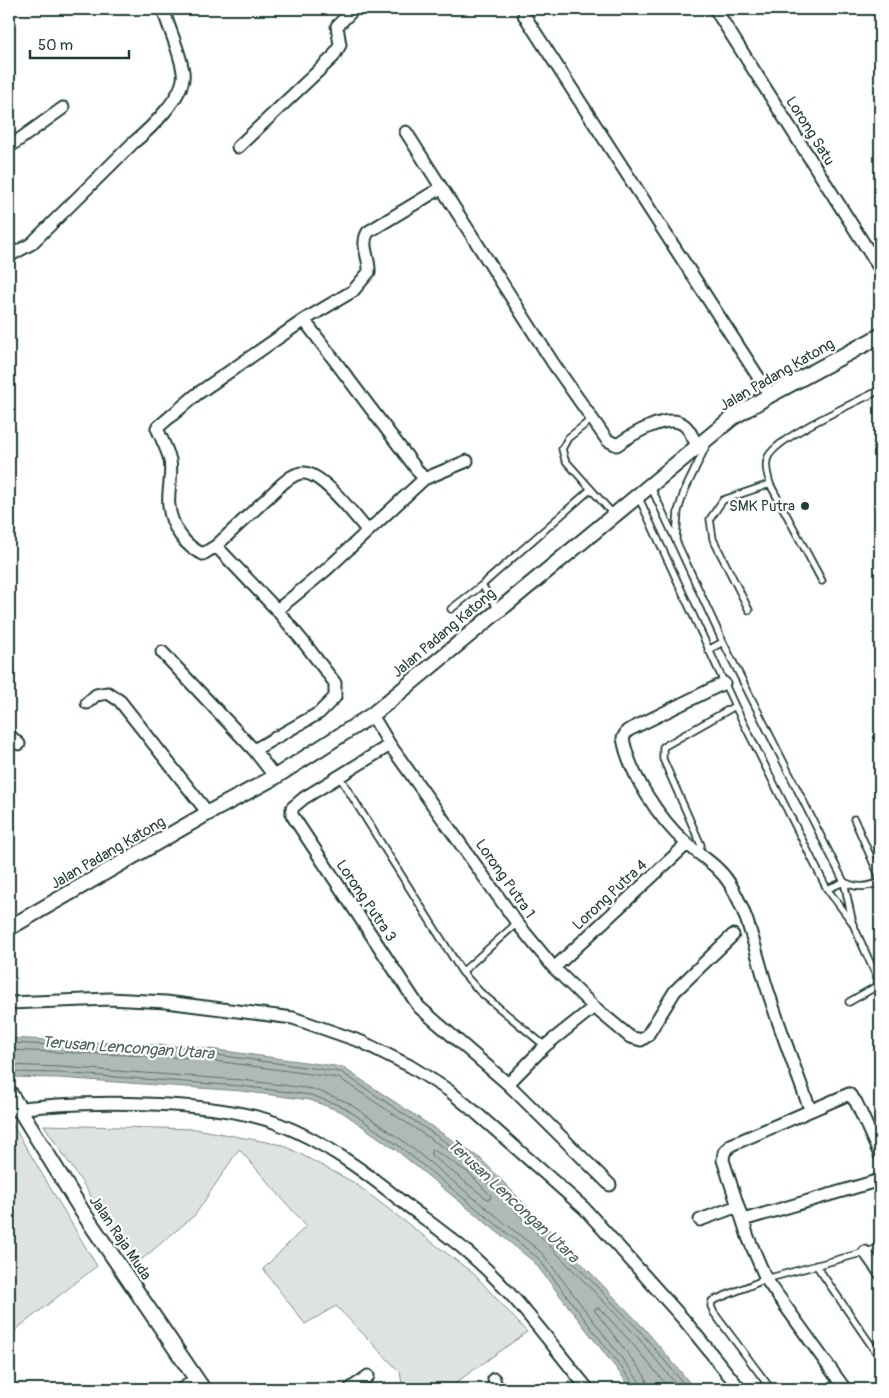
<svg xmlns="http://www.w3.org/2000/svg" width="889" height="1398" viewBox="0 0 889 1398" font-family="Pangolin,sans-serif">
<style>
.green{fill:#dee3e2;stroke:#7e908b}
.water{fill:#afbab7;stroke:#758883}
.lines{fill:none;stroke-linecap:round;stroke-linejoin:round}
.shore{stroke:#596f68;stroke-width:1}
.service-casing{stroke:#1f3d34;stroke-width:9}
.minor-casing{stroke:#1f3d34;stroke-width:15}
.tertiary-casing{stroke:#1f3d34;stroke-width:18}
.service{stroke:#fff;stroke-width:5.5}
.minor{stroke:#fff;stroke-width:11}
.tertiary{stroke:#fff;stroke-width:14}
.poi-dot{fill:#1f3d34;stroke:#fff;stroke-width:2}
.labels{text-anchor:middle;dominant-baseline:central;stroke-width:4.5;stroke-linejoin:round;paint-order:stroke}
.street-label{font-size:15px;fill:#1f3d34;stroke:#fff}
.poi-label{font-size:15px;fill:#1f3d34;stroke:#fff;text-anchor:end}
.water-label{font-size:16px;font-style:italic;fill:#4a625b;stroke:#fff}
</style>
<rect width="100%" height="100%" fill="#fff"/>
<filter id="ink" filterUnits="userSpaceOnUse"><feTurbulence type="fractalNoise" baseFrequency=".02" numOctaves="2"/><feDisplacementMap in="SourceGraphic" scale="10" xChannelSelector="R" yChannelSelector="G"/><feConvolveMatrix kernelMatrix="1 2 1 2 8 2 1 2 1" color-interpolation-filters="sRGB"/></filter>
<g filter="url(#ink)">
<!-- green -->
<path class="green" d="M9,1122h2l86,144 -88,69z
M44,1125l152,4 87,16 70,37 121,92 53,58 -80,57h-44l-3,-17 -64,-66 -31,18 -42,-55 43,-43 -67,-77 -44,66 -59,49z"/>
<!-- water -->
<path class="water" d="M9,1038l186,9 147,20 139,92 163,169 51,61h-63l-98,-127 -138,-112 -54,-38 -32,-12 -69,-9 -182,-13 -50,-1z"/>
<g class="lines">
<!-- shore -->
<path class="shore" d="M9,1043l186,9 146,20 136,91 163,168 48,58
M9,1050l185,8 145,20 134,89 163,168 44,54
M9,1065l51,2 182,13 71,9 34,13 56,39 139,112 97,128 3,8
M9,1072l50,1 182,13 70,9 33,12 55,39 139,112 96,126 1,5
M434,1150l35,23 22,23 -1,3h-3l-56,-44v-4z
M649,1389l-4,-13 -50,-65v-3h4l31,33 40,48"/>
<defs>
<path id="service" d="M592,419l-24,19 -6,11 3,11 48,54
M651,487l72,155 121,240 8,37
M638,496l97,210 92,183 25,33 26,58 -1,6 -28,16
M676,539l2,-28 6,-19 23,-48
M822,581l-52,-97c-2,-8 -6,-19 -2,-27 10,-21 89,-55 112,-67
M451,609l31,-24
M498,609l-16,-24 109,-96
M749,610l-36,-71 -3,-20 13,-19 47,-16
M708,650l15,-8
M339,776l123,196 18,20 65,54
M854,819l26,59
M699,852l2,-7 -38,-86v-12l72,-41
M827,889l17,-7c14,7 23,5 36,0
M462,972l55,-49
M816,1265l64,93
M177,1389l17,-12
M771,1389l-57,-76 -3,-7 1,-5 54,-22 114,-31"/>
<path id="minor" d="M715,9l165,260
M877,9l3,4
M524,15l246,380
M406,132l147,231 54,77 10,5c14,-10 51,-33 67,-20 6,4 9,14 13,20
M9,147l54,-39
M238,147l95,-90 7,-12 -3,-19 17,-17
M9,256l22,-12 102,-101c16,-13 54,-49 50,-71 -3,-21 -14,-43 -20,-63
M304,320l120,159
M216,546l-13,8c-18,-7 -32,-28 -34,-48 -2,-15 4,-30 1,-46 -3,-11 -9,-22 -13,-32l40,-34 107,-74 49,-29 16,-19c1,-14 -9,-27 -1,-40l73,-44
M277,610l49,-40 98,-91 43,-18
M162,652l92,98 21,27
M724,683l-97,48 -4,7c6,35 36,81 63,105 16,14 33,23 44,41 19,31 26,70 37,104 13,41 28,81 43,121
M87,703l9,-8 12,-2 12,8 88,112
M372,715l18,30 127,178 37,45 40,39 36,30 11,3 6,-4 28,-45 58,-56
M9,735l10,9
M390,745l-86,53 -12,10v7l127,192 89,77 37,-38 49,-39
M254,750l65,-37 16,-16v-14l-30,-39 -28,-34 -61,-64 66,-62c6,-5 13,-11 21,-11 19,-1 52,43 64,57
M554,968l133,-124
M9,1003l101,-4 56,3 127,16 69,24 48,24 38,24 26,21 110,97 101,113 55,68
M508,1084l102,101
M9,1110c69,-10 205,-11 270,14 44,17 84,46 121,76 22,17 45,33 66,51 47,39 83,91 122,138
M700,1220l38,-14
M743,1220l137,-40
M865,1252l15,21
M494,1379l3,10
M350,1389l18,-13
M845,1389l-79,-110 -18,-42 -25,-77 1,-7 7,-8 118,-51 7,8 24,53"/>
<path id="tertiary" d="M9,928l199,-115 67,-36 97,-62 360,-297 38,-23 110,-59
M9,1092l73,119 121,178"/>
</defs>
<!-- service casing -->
<use href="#service" class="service-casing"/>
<!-- minor casing -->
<use href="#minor" class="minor-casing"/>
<!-- tertiary casing -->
<use href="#tertiary" class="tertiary-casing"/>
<!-- service -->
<use href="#service" class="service"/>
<!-- minor -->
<use href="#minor" class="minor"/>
<!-- tertiary -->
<use href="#tertiary" class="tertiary"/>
</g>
</g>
<!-- markers -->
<circle class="poi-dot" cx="805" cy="506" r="5"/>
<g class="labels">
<!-- street labels -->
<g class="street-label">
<text transform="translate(810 131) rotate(58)">Lorong Satu</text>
<text transform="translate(777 375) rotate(-30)">Jalan Padang Katong</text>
<text transform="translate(444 633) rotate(-40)">Jalan Padang Katong</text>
<text transform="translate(108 853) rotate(-30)">Jalan Padang Katong</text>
<text transform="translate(505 879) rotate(55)">Lorong Putra 1</text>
<text transform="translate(610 895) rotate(-43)">Lorong Putra 4</text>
<text transform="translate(366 901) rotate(56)">Lorong Putra 3</text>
<text transform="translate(120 1238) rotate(56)">Jalan Raja Muda</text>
</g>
<!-- poi labels -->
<g class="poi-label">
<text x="795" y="506">SMK Putra</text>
</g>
<!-- water labels -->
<g class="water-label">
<text transform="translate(128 1048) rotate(4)">Terusan Lencongan Utara</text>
<text transform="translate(513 1201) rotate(43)">Terusan Lencongan Utara</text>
</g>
</g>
<!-- margin -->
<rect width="889" height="1398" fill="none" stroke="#fff" stroke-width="30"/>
<rect x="15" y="15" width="859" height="1368" fill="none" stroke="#1f3d34" stroke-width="2" filter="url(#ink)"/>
<!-- scale -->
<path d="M30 50v8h99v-8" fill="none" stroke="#1f3d34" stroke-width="2.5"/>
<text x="38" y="50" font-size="15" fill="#1f3d34" stroke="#ffffff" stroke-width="4" paint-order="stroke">50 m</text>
</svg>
